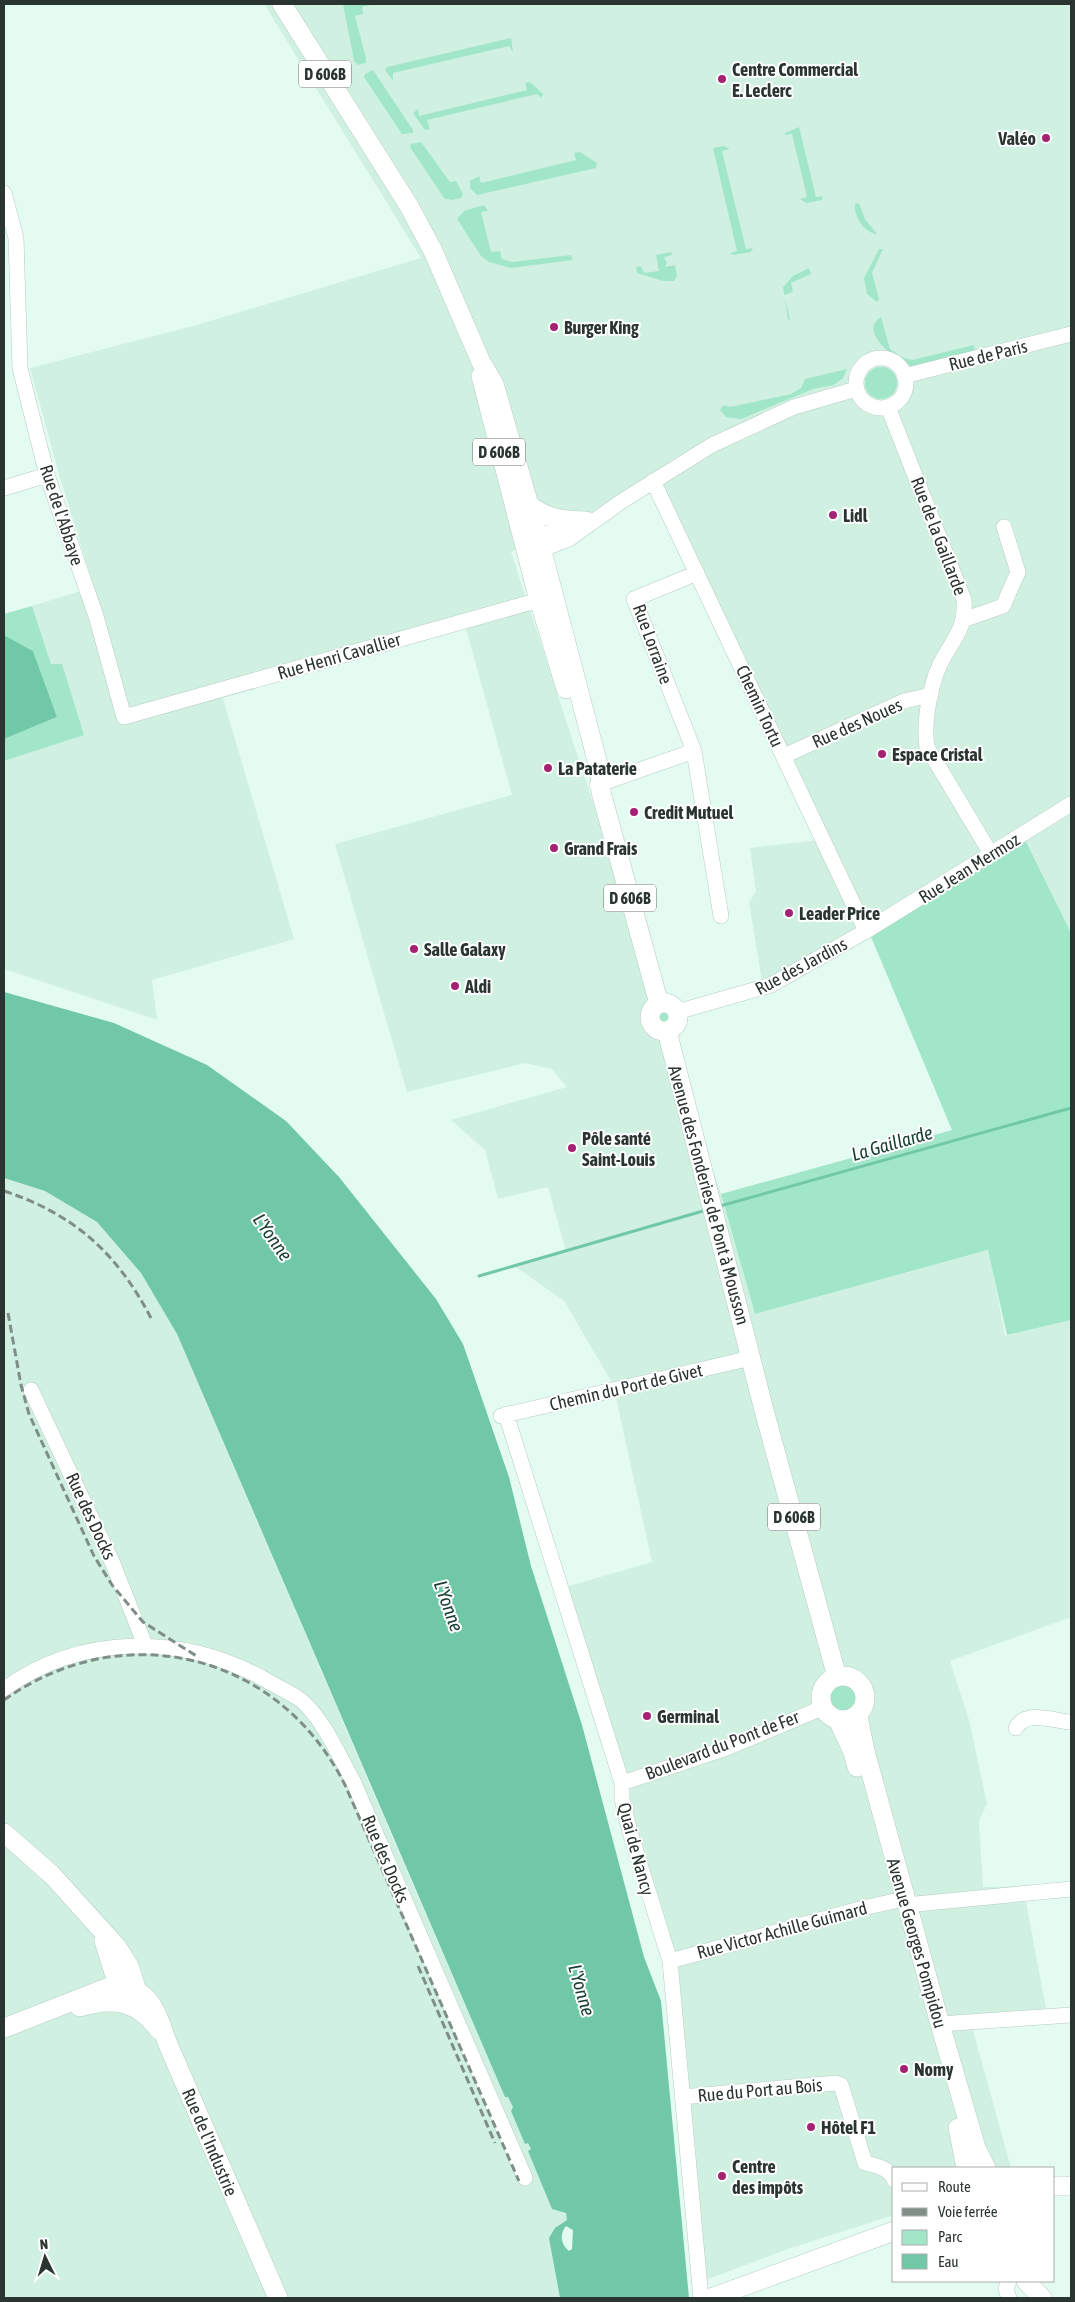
<svg xmlns="http://www.w3.org/2000/svg" width="1075" height="2302" viewBox="0 0 1075 2302" font-family="'Asap Condensed',sans-serif">
<style>
.built{fill:#d0f1e2}
.green{fill:#a2e6ca}
.water{fill:#71c8a7;fill-rule:evenodd}
.lines{fill:none;stroke-linecap:round;stroke-linejoin:round}
.stream{stroke:#71c8a7;stroke-width:3}
.minor-casing{stroke:#b5cdc2;stroke-width:16}
.major-casing{stroke:#b5cdc2;stroke-width:20}
.minor{stroke:#fff;stroke-width:15}
.major{stroke:#fff;stroke-width:19}
.rail{stroke:#7f8f88;stroke-width:3;stroke-dasharray:8 4;stroke-linecap:butt}
.poi-dot{fill:#a42272;stroke:#fff;stroke-width:2}
.labels{text-anchor:middle;dominant-baseline:central;stroke-width:4;stroke-linejoin:round;paint-order:stroke}
.shield{fill:#fff;stroke:#6a716e;stroke-width:1}
.shield-label{font-size:16px;font-weight:bold;fill:#2a3430}
.poi-label{font-size:18px;font-weight:bold;fill:#2a3430;stroke:#fff;text-anchor:start}
.street-label{font-size:18px;fill:#2a3430;stroke:#fff}
.water-label{font-size:19px;font-style:italic;fill:#194032;stroke:#fff}
</style>
<rect width="100%" height="100%" fill="#e3fbf0"/>
<!-- built -->
<path class="built" d="M264,4h807v929l-47,-97 -261,152 -14,-86 7,-10 -6,-44 77,-9 -169,-353 -147,66 210,642 34,120 234,-64 16,86 66,-16v297l-121,44 19,59 18,84 -8,17 4,66 40,-1 24,128 -76,9 40,145h-117v47l-106,34 -87,33 -29,-321 -106,-374 86,-25 -39,-178 -49,-83 -48,-34 50,-16 -18,-64 -50,12 -13,-49 -34,-30 116,-33 -15,-18 -27,-6 -118,29 -72,-248 177,-49 -50,-181 -243,71 75,254 -142,41 5,40 -153,-51v-208l80,-27 -33,-70 -19,-58 62,-19 -34,-109 -30,-110 167,-43 224,-67z
M4,1178l41,13 52,31 44,51 36,61 219,512 109,250h3l5,11 -2,4 14,32h3l3,6 -2,1 23,59 14,3 1,8 -12,8 5,70h-556z"/>
<!-- green -->
<path class="green" d="M343,4h32l-13,3 1,7 -8,2 11,42v5l-8,2 -4,-4z
M511,38l2,14 -4,-6 -116,27v8l-8,-11 2,-3z
M373,70l40,60v3l-11,1 -38,-57 1,-3z
M530,82l13,12 -2,4 -4,-4 -110,26 3,9 -5,1 -12,-17 5,-4 1,7 108,-26 -2,-7z
M799,127l17,70 7,-1 -1,4 -16,3 -6,-4 7,-2 -15,-63 -7,1v-2z
M421,142l29,40 6,-1 7,13 -2,4 -10,2 -7,-2 -34,-51 1,-3z
M724,146l6,3 -8,2 24,98 7,-1 -2,4 -18,3 -3,-2 7,-2 -24,-103z
M580,152l17,11 -1,5 -119,27 -7,-7v-7l9,-5 2,7 95,-23 -2,-7z
M859,203l6,16 12,15c-14,-1 -24,-20 -22,-30z
M484,205l4,6 -7,1 10,40 9,-1 2,8 10,3 59,-7 2,5 -62,8 -22,-6 -8,-6 -24,-37 7,-8z
M879,249h4l-11,24 7,26 -2,3 -10,-8 -3,-16z
M671,252l1,3 -8,2 3,6 -2,4 10,-2 2,11 -3,5h-11l-26,-8 -1,-6 5,-1 3,7 15,-2 -3,-16z
M809,268l2,6 -20,9 2,9 -9,3 6,24 -2,1 -5,-33 10,-11z
M881,317l9,32 12,8 10,3 62,-15 1,6 -62,16c-13,-5 -57,-34 -32,-50z
M865 383a16 16 0 1 1 32 0a16 16 0 1 1-32 0Z
M847,369l-4,9 -9,7 -21,4 -72,30 -15,-2 -6,-7 3,-5 7,2 61,-13 10,-6 4,-9z
M32,606l19,58h11l22,71 -80,26v-22l53,-22 -24,-66 -29,-16v-21z
M1023,835l48,98v387l-64,15 -19,-85 -233,64 -34,-120 231,-64 -83,-198z
M655 1017a9 9 0 1 1 18 0a9 9 0 1 1-18 0Z
M828 1698a15 15 0 1 1 30 0a15 15 0 1 1-30 0Z"/>
<!-- water -->
<path class="water" d="M4,635l29,16 24,66 -53,22z
M4,992l110,31 93,42 79,56 53,56 97,122 27,45 46,133 22,89 51,159 62,232 17,44 28,297h-129l-11,-60 6,-10 12,-8 -1,-7 -14,-4 -24,-58 3,-2 -3,-6 -3,1 -14,-33 2,-4 -5,-10h-3l-328,-763 -36,-61 -44,-51 -52,-31 -41,-13zM566,2226l7,4 -1,19 -3,2c-8,-7 -10,-16 -3,-25z"/>
<g class="lines">
<!-- stream -->
<path class="stream" d="M720,1206l351,-98
M479,1276l224,-65"/>
<defs>
<path id="minor" d="M4,193l12,45 4,130 27,107 49,141 28,101 426,-120
M856 383a25 25 0 1 1 50 0a25 25 0 1 1-50 0Z
M904,376l167,-42
M888,407l76,193c2,26 -8,36 -20,57 -13,21 -21,65 -17,90l64,107
M653,481l213,450
M4,488l43,-13
M529,539l50,-16
M532,553l37,-14 53,-38 90,-56 82,-38 62,-18
M697,573l-63,26 60,152 27,165
M963,620l40,-14 15,-34 -14,-45
M784,756l120,-55 27,-6
M597,785l97,-34
M677,1012l94,-27 95,-54 205,-127
M31,1390l82,174 32,81
M506,1414l116,369v16l8,33 40,129 31,337
M501,1416l250,-58
M4,1689c78,-56 180,-55 262,-9 11,7 26,13 36,21 23,21 36,53 51,80l172,397
M1016,1728c9,-18 36,-8 53,-6
M622,1783l102,-34 98,-41
M906,1905l165,-16
M670,1961l193,-53 32,-7
M940,2024l131,-9
M682,2097l154,-14 5,2 24,78c12,3 25,5 29,17
M1009,2298l-3,-9 3,-8"/>
<path id="major" d="M282,4l127,202 24,45 48,111 13,22 44,152 62,236 1,20 58,212
M481,376l56,217 29,96
M529,505c18,14 35,16 57,16
M650 1017a14 14 0 1 1 28 0a14 14 0 1 1-28 0Z
M667,1031l98,383 72,263
M821 1698a22 22 0 1 1 44 0a22 22 0 1 1-44 0Z
M858,1716l7,35 75,273 36,124 10,20
M838,1720l15,32 4,15
M4,1833l48,42 65,72 12,19 8,25
M104,1941l18,57
M80,2007c34,-10 58,-6 79,23
M4,2028l105,-41c40,-3 47,23 58,55l111,256
M958,2128l8,40
M1054,2186h17
M1026,2281l16,17
M711,2298l183,-67"/>
</defs>
<!-- minor casing -->
<use href="#minor" class="minor-casing"/>
<!-- major casing -->
<use href="#major" class="major-casing"/>
<!-- minor -->
<use href="#minor" class="minor"/>
<!-- major -->
<use href="#major" class="major"/>
<!-- rail -->
<path class="rail" d="M4,1191c70,23 113,62 147,127
M8,1313l13,72 8,29 65,142 18,29 31,37 55,35
M4,1700c120,-85 275,-47 341,85l174,396
M418,1966l77,177"/>
</g>
<!-- markers -->
<g class="poi-dot">
<circle cx="722" cy="79" r="5"/>
<circle cx="1046" cy="138" r="5"/>
<circle cx="554" cy="327" r="5"/>
<circle cx="833" cy="515" r="5"/>
<circle cx="882" cy="754" r="5"/>
<circle cx="548" cy="768" r="5"/>
<circle cx="634" cy="812" r="5"/>
<circle cx="554" cy="848" r="5"/>
<circle cx="789" cy="913" r="5"/>
<circle cx="414" cy="949" r="5"/>
<circle cx="455" cy="986" r="5"/>
<circle cx="572" cy="1148" r="5"/>
<circle cx="647" cy="1716" r="5"/>
<circle cx="904" cy="2069" r="5"/>
<circle cx="811" cy="2127" r="5"/>
<circle cx="722" cy="2176" r="5"/>
</g>
<g class="labels">
<!-- shield labels -->
<g class="shield">
<rect x="299" y="60.5" width="52" height="27" rx="4"/>
<rect x="473" y="438.5" width="52" height="27" rx="4"/>
<rect x="604" y="884.5" width="52" height="27" rx="4"/>
<rect x="768" y="1503.5" width="52" height="27" rx="4"/>
</g>
<g class="shield-label">
<text x="325" y="74">D 606B</text>
<text x="499" y="452">D 606B</text>
<text x="630" y="898">D 606B</text>
<text x="794" y="1517">D 606B</text>
</g>
<!-- poi labels -->
<g class="poi-label">
<text x="732" y="69">Centre Commercial<tspan x="732" dy="21">E. Leclerc</tspan></text>
<text x="1036" y="138" text-anchor="end">Valéo</text>
<text x="564" y="327">Burger King</text>
<text x="843" y="515">Lidl</text>
<text x="892" y="754">Espace Cristal</text>
<text x="558" y="768">La Pataterie</text>
<text x="644" y="812">Credit Mutuel</text>
<text x="564" y="848">Grand Frais</text>
<text x="799" y="913">Leader Price</text>
<text x="424" y="949">Salle Galaxy</text>
<text x="465" y="986">Aldi</text>
<text x="582" y="1138">Pôle santé<tspan x="582" dy="21">Saint-Louis</tspan></text>
<text x="657" y="1716">Germinal</text>
<text x="914" y="2069">Nomy</text>
<text x="821" y="2127">Hôtel F1</text>
<text x="732" y="2166">Centre<tspan x="732" dy="21">des impôts</tspan></text>
</g>
<!-- street labels -->
<g class="street-label">
<text transform="translate(988 355) rotate(-14)">Rue de Paris</text>
<text transform="translate(62 515) rotate(72)">Rue de l'Abbaye</text>
<text transform="translate(939 536) rotate(69)">Rue de la Gaillarde</text>
<text transform="translate(653 644) rotate(70)">Rue Lorraine</text>
<text transform="translate(339 656) rotate(-16)">Rue Henri Cavallier</text>
<text transform="translate(760 706) rotate(65)">Chemin Tortu</text>
<text transform="translate(857 723) rotate(-24)">Rue des Noues</text>
<text transform="translate(969 868) rotate(-32)">Rue Jean Mermoz</text>
<text transform="translate(801 966) rotate(-28)">Rue des Jardins</text>
<text transform="translate(709 1195) rotate(75)">Avenue des Fonderies de Pont à Mousson</text>
<text transform="translate(626 1387) rotate(-13)">Chemin du Port de Givet</text>
<text transform="translate(91 1516) rotate(65)">Rue des Docks</text>
<text transform="translate(722 1745) rotate(-21)">Boulevard du Pont de Fer</text>
<text transform="translate(636 1849) rotate(75)">Quai de Nancy</text>
<text transform="translate(386 1859) rotate(67)">Rue des Docks</text>
<text transform="translate(782 1930) rotate(-15)">Rue Victor Achille Guimard</text>
<text transform="translate(917 1943) rotate(74)">Avenue Georges Pompidou</text>
<text transform="translate(760 2090) rotate(-5)">Rue du Port au Bois</text>
<text transform="translate(210 2142) rotate(67)">Rue de l'Industrie</text>
</g>
<!-- water labels -->
<g class="water-label">
<text transform="translate(892 1143) rotate(-16)">La Gaillarde</text>
<text transform="translate(273 1237) rotate(55)">L'Yonne</text>
<text transform="translate(449 1606) rotate(70)">L'Yonne</text>
<text transform="translate(582 1990) rotate(74)">L'Yonne</text>
</g>
</g>
<!-- border -->
<rect width="1075" height="2302" fill="none" stroke="#2a3430" stroke-width="10"/>
<!-- legend -->
<rect x="892" y="2167" width="162" height="115" fill="#ffffff" stroke="#aaaeac"/>
<rect x="902" y="2183" width="25" height="8" fill="#ffffff" stroke="#aaaeac"/>
<text x="938" y="2192" font-size="15" fill="#2a3430">Route</text>
<rect x="902" y="2208" width="25" height="8" fill="#7f8f88" stroke="#aaaeac"/>
<text x="938" y="2217" font-size="15" fill="#2a3430">Voie ferrée</text>
<rect x="902" y="2230" width="25" height="15" fill="#a2e6ca" stroke="#aaaeac"/>
<text x="938" y="2242" font-size="15" fill="#2a3430">Parc</text>
<rect x="902" y="2254" width="25" height="15" fill="#71c8a7" stroke="#aaaeac"/>
<text x="938" y="2267" font-size="15" fill="#2a3430">Eau</text>
<!-- north arrow -->
<g transform="translate(45 2257) rotate(355)" stroke="#ffffff" stroke-width="4" paint-order="stroke">
<path d="M0-4L9 19L0 12L-9 19Z" fill="#2a3430"/>
<text y="-8" font-size="14" font-weight="bold" text-anchor="middle" fill="#2a3430">N</text>
</g>
</svg>
